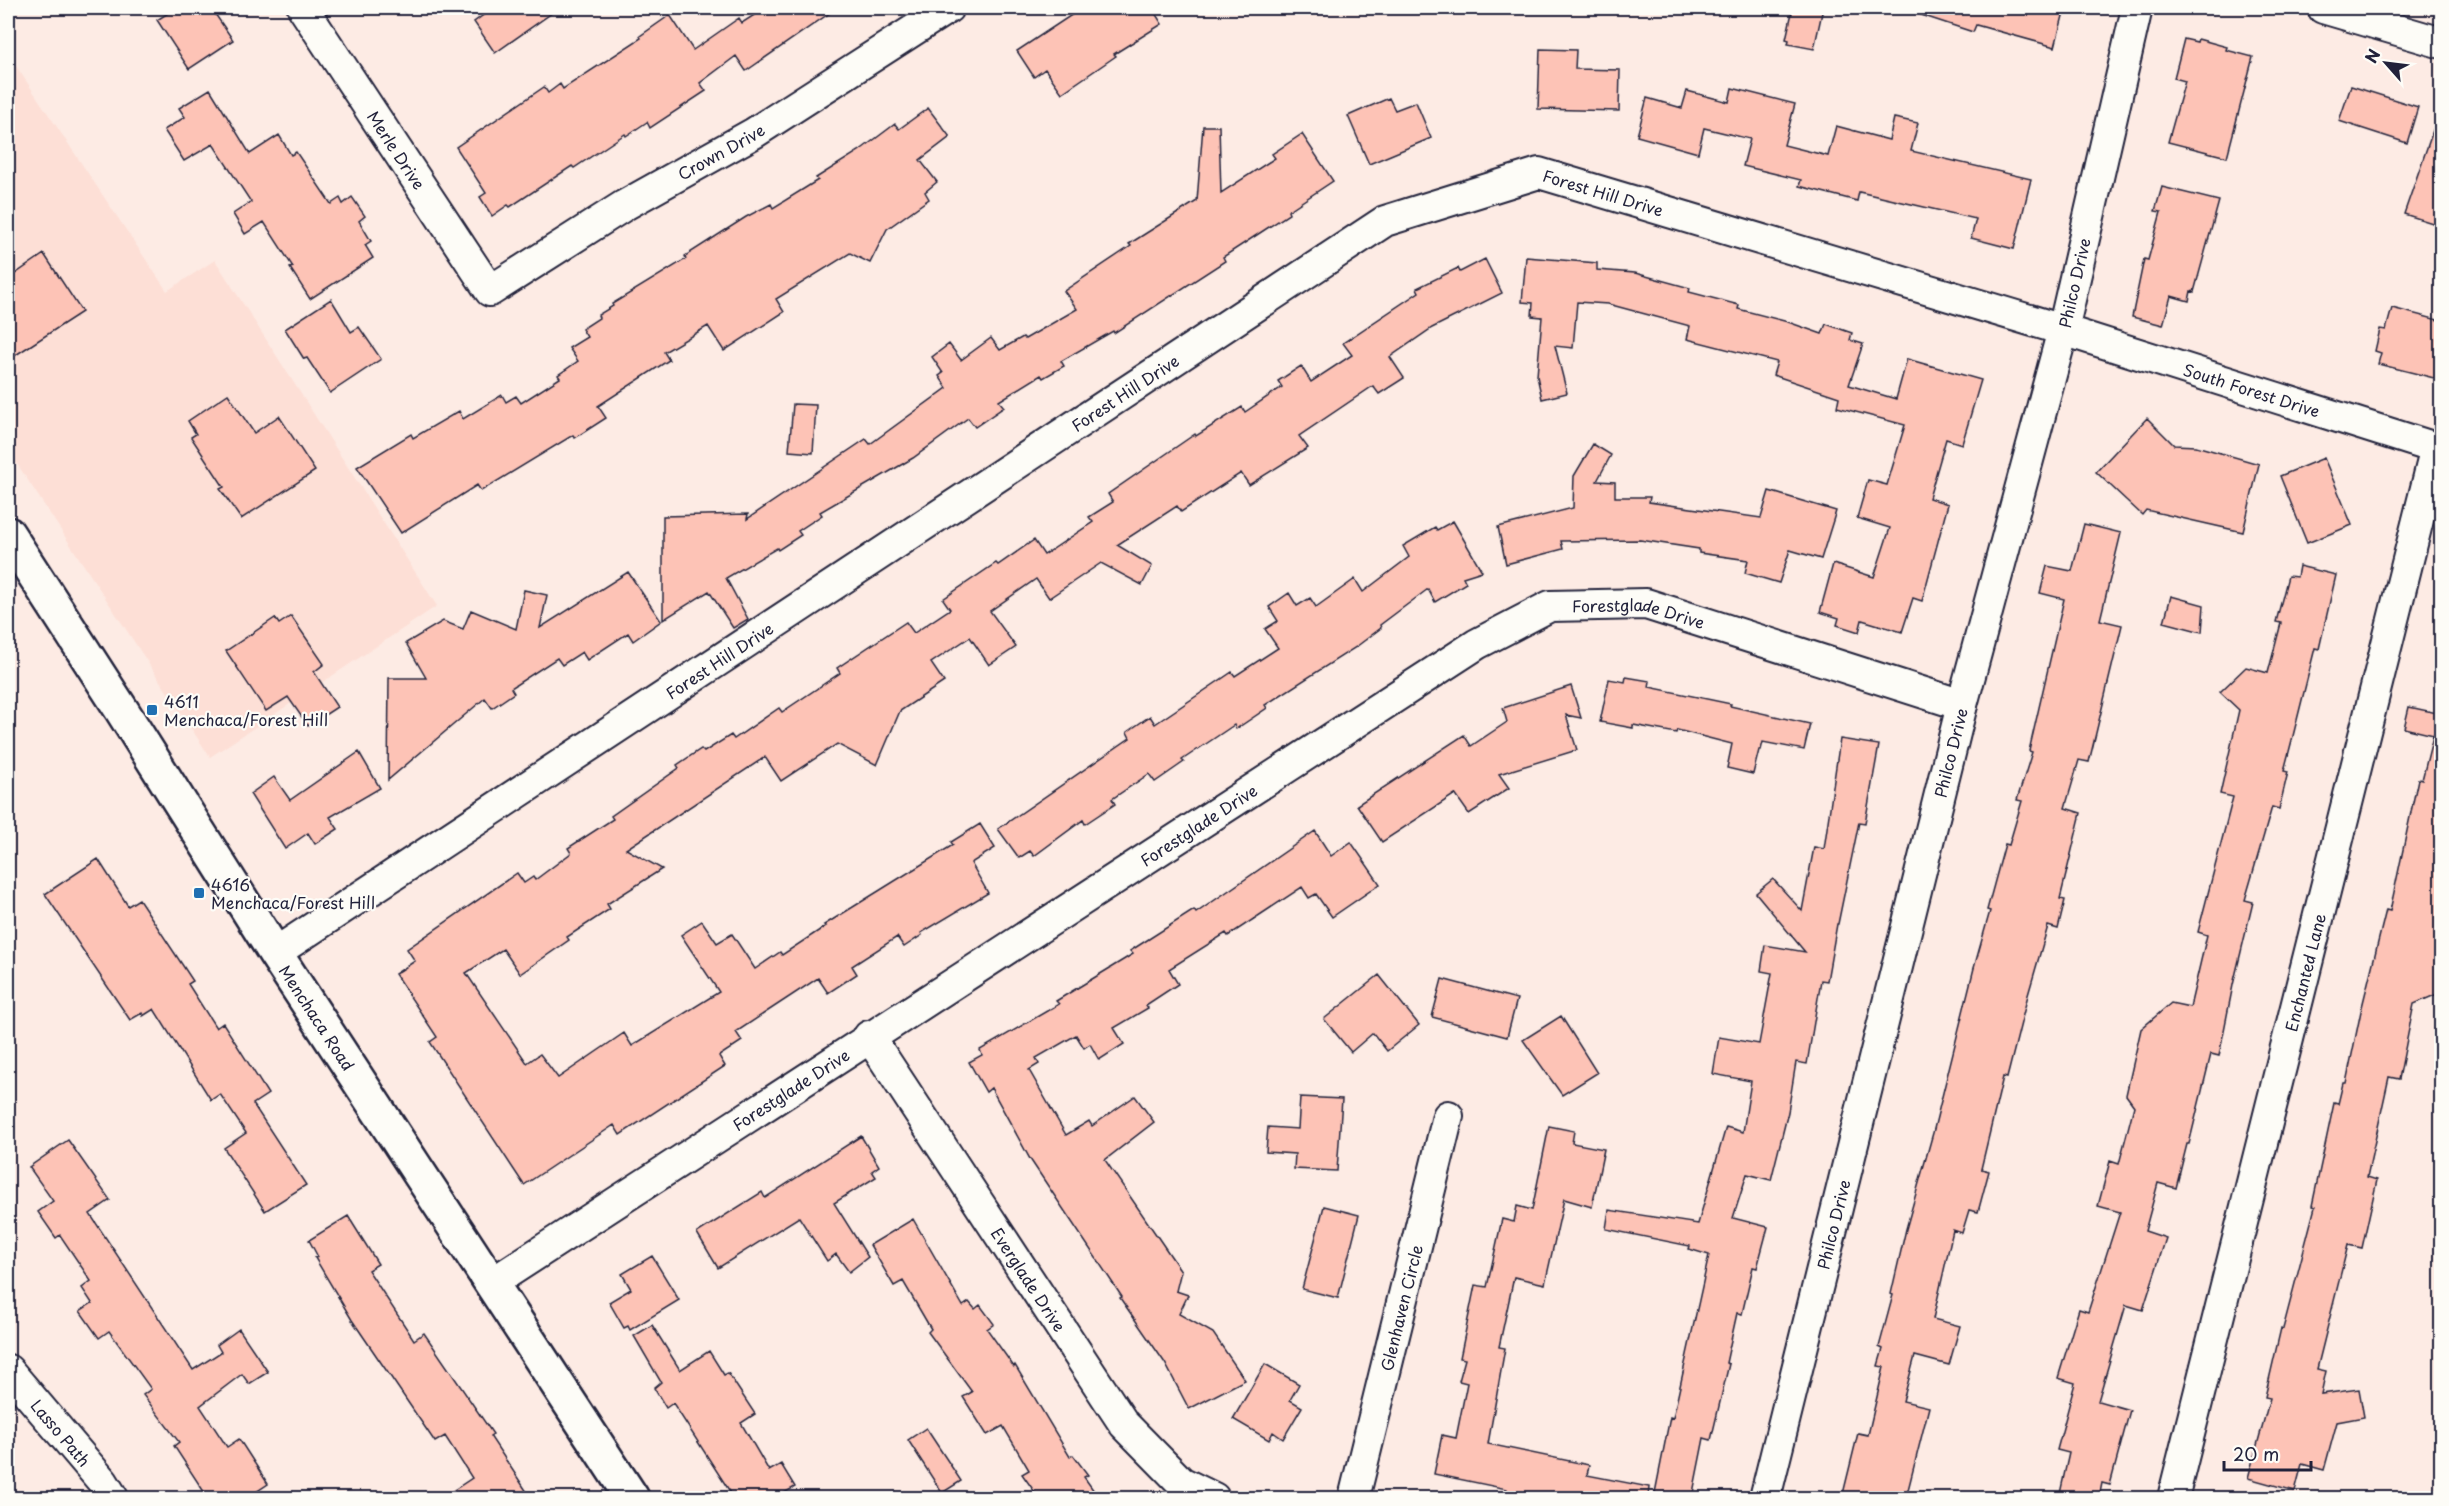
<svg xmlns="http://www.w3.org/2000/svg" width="2449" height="1506" viewBox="0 0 2449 1506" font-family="'Playpen Sans',sans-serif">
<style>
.built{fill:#fddfd6}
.building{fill:#fdc3b6;stroke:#22223b;stroke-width:1.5}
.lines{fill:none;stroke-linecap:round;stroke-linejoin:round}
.minor-casing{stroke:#22223b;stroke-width:34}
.secondary-casing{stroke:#22223b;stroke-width:38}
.minor{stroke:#fdfcf7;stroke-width:30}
.secondary{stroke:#fdfcf7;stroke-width:33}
.poi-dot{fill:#1f6fb2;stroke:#fdfcf7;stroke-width:2}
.labels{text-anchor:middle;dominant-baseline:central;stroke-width:4.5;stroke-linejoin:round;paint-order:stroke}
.street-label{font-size:16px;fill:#22223b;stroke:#fdfcf7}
.poi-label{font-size:16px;fill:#22223b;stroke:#fdfcf7;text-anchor:start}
</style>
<rect width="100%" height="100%" fill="#fdebe4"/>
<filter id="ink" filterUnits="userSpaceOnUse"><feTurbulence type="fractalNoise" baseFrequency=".0167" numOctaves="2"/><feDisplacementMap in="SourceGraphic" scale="12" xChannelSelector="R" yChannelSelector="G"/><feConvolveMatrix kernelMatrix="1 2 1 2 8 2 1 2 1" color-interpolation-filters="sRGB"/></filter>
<g filter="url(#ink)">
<!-- built -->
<path class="built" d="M8,54l159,237 48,-31 222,346 -227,151 -202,-307z"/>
<!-- building -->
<path class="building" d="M176,8h35l22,32 -44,29 -32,-49z
M493,8h66l-64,45 -21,-31z
M765,8h72l-91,63 -10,-15 -36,27 6,8 -56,37 -3,-6 -21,14 -1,-2 -51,34 -2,-2 -62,41 -2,-2 -16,11 -12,-19 6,-4 -30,-46 88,-60 4,6 12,-9 3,5 78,-51 -1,-2 30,-21 23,35 46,-32 3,5z
M1082,8h70l10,16 -48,30 2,2 -54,37 -17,-24 -11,8 -17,-26z
M1793,8h30l-9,41 -26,-5 1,-4 -3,-1z
M1913,8h152l-10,39 -79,-22 -3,7 -61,-20z
M2184,39l13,3 1,-3 29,8 -1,3 27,7 -26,100 -59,-15 17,-61 -11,-3z
M1540,49l36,1 -1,19 45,1 -1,41 -81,-2z
M2351,86l67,21 -11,36 -68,-22z
M1732,88l63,16 -11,41 44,11 8,-30 53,14 5,-22 24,5 -7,28 120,28 -17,70 -43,-11 5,-19 -117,-27 -2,9 -58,-15 2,-6 -58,-14 7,-27 -46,-11 -6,25 -61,-17 10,-38 35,10 5,-17 42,11z
M210,89l40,65 29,-19 12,20 5,-3 35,52 9,-6 3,6 9,-7 13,19 -6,5 12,20 -6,4 8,13 -63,41 -20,-31 3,-1 -29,-45 -19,12 -12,-20 18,-12 -38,-58 -29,17 -20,-31 21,-13 -6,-9z
M1389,98l6,12 21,-8 15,36 -62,26 -21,-48z
M928,108l22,29 -30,23 17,22 -12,10 4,7 -42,30 -17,34 -20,-10 -74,46 8,13 -60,39 -16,-25 -44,26 5,8 -71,46 8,12 -31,20 -2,-3 -92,56 -4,-6 -76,48 -44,-66 54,-33 2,4 46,-27 4,8 39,-24 4,7 10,-6 5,7 39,-25 -2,-3 20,-14 -9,-13 18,-11 -5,-8 17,-11 -1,-3 15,-9 -1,-2 74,-45 -1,-3 61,-39 25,-13 2,4 45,-28 -2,-2 43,-27 36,-27 4,5z
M2438,116l4,1v109l-38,-12z
M1203,126h16l2,67 54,-35 -3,-4 30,-20 31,47 -45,30 1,3 -66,43 2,4 -111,72 -1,-2 -52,30 3,5 -21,12 -2,-3 -42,26 5,6 -29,20 -7,-9 -55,40 -93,54 2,3 -24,16 3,4 -23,15 -1,-2 -51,30 22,41 -15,9 -24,-37 -46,29v-104l85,-2 -1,5 119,-80 4,5 77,-56 -8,-12 4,-3 -11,-16 17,-13 12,16 30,-22 9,12 23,-13 2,2 52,-30 -13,-18 67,-45 -2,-2 68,-43z
M2162,187l57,14 -25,91 -3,-1 -2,10 -18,-5 -8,29 -31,-8 12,-58 4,1 13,-48 -6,-1z
M44,254l38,58 -74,48v-81z
M1526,257l71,6v7l38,3 55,15 -1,4 50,13 -1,4 50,13 34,12 4,-10 26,9 -2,7 13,4 -14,41 47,14 11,-40 74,21 -19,64 -16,-5 -17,59 19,6 -26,97 -9,-3 -11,34 -40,-12 -3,12 -22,-7 2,-7 -19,-6 13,-48 41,13 16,-49 -33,-10 11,-38 19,5 18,-60 -68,-18 2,-10 -66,-22 4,-13 -90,-23 3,-13 -82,-22 -31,-2 -4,46 -18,-2 12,47 -25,6 -5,-23 5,-59 -10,-1 1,-13 -11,-1z
M1485,259l17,34 -70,35 -42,29 14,21 -25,16 -6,-8 -74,50 9,12 -59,37 -8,-12 -60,39 -4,-6 -60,39 35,21 -10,19 -41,-22 -52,35 -13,-19 -46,32 26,36 -27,18 -19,-28 -39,26 13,19 -44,29 -23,54 -40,-21 -56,37 -16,-24 -139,92 36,20 -55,35 3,5 -43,28 2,3 -49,34 -17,-25 -37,24 61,90 13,-9 18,24 66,-45 8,13 87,-54 -38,-57 21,-14 15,22 15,-9 23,35 25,-17 2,3 44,-29 -2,-1 129,-80 -2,-3 29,-18 15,24 -24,15 17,30 -67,40 1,2 -18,12 -7,-10 -45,29 5,8 -29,19 -10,-15 -82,54 6,9 -23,15 6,10 -105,69 -6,-10 -90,60 -94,-143 7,-5 -42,-63 20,-13 -8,-12 110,-76 7,10 9,-6 2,3 36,-27 -3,-5 45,-29 -2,-3 68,-48 -2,-3 24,-16 3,3 27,-17 3,4 45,-31 3,4 58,-39 -3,-5 69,-46 8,11 36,-24 -7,-10 53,-36 2,2 36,-25 10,15 49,-33 -4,-5 24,-15 -5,-8 87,-60 1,2 46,-29 3,5 37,-25 -4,-6 23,-15 10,16 41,-27 -9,-12 76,-51 -2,-4 41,-20 2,4z
M331,299l20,33 8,-5 22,32 -51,34 -23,-35 -3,1 -19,-30z
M2392,308l50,13v59l-64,-16 3,-11 -6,-2 5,-22 6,1z
M228,394l26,39 25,-17 36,55 -74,48 -21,-30 4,-2 -33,-50 5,-3 -8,-13z
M793,404l23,1 -3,48 -24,-2z
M2147,418l27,27 22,1 63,18 -16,68 -97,-22 -4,5 -46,-43z
M1593,444l18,11 -14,26 18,1v15h35l-1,5 112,16 8,-27 67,20 -15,48 -31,-9 -11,33 -34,-10 3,-13 -49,-7v-4l-59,-9 -79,1 2,8 -57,15 -8,-37 75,-19 1,-32z
M2324,458l28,67 -45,18 -27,-67z
M1453,521l29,50 -19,6 3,6 -31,19 -7,-13 -48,36 1,3 -25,19 -91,58 2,3 -31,21 -2,-4 -52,35 2,2 -29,20 -6,-8 -37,25 3,5 -30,20 -2,-4 -49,36 -4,-5 -11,7 -21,-29 132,-91 -3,-6 23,-16 5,8 77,-52 3,4 43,-28 -13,-19 13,-8 -9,-14 20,-14 8,13 13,-8 6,9 39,-28 8,13 46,-35 -6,-11 32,-19 2,3z
M2084,524l37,9 -21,87 22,5 -33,137 -10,-2 -14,48 16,5 -21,86 5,1 -7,29 -10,-3 -20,69 -21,83 -4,-1 -22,92 8,2 -11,41 -9,-2 -7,23 -9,-3 -20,89 27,7 -11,39 -34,-9 -12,45 26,6 -23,91h-64l16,-65 10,2 16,-68 -6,-1 5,-17 -4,-2 14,-52 -2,-1 15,-65 27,-96 41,-165 16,-57 -3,-1 18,-66 4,1 13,-44 -5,-1 15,-48 -3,-1 35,-152 -24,-6 7,-27 25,5z
M2299,566l37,9 -17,74 -4,-1 -23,92 -8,31 4,1 -9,37 -7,-2 -27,93 8,2 -20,83 -14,71 -8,-2 -22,90h-2l-11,44 -18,-5 -13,48 21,7 -23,72 -17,-5 -28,96 32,9 -20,75 -8,-2 -3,15h-40l10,-45 -12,-3 18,-67 -17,-5 21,-69 9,3 32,-100 -22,-6 12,-45 9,3 15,-58 -8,-11 15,-66 30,-26 19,4 17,-72 -9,-3 35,-135 -13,-3 19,-84 -19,-18 26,-25 22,6 13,-50 -5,-1 12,-46 9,1z
M628,572l33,49 -28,20 -5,-8 -41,27 -5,-8 -20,13 -5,-7 -46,30 3,5 -22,15 -7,-10 -97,82 1,-102h37l-20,-35 37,-22 20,8 8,-19 45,19 8,-39 23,5 -7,33z
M2171,596l33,9 -2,27 -38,-10z
M291,616l33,48 -10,8 23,35 -29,19 -20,-29 -22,14 -40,-60 49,-33 4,6z
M1626,677l24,4 -1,6 82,17 -1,2 80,18 -6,26 -41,-8 -2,8h-2l-6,24 -26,-6 5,-24 -55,-14 -1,3 -43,-8v3l-33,-6 9,-43 16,3z
M1571,686l10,32 -15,-3 11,35 -78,24 10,14 -40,26 -14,-20 -73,48 -25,-37 107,-70 7,11 36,-24 -4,-14z
M2409,707l33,7v23l-38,-9z
M2433,736l9,2v254l-28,12 -15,75 -10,-2 -22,100 10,3 -15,68 -14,-3 -31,124 9,2 -5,23 38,-5 5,28 -27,5 -13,48 -22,-6 -7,27 -47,-13 22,-80 -5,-1 16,-69 2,1 32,-122 -3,-1 22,-103 4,1 5,-21h3l15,-72 25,-101 4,1 28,-132 4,1z
M1840,739l39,6 -14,78 -6,-1 -21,102h-1l-10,57 -6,-1 -14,84 -11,-2 -8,50 -17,68 -24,-6 -14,44 35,9 -11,41 -4,-1 -11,47 -5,-1 -11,50 3,1 -18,76 -7,-2 -12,60h-38l16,-81 3,1 36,-163 -20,-6 1,-3 -84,-17 3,-19 89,14 28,-97 17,5 8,-51 -38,-7 6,-37 40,7 13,-71 -11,-2 4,-26 40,7 -49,-59 17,-14 29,32 12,-64 10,2z
M359,752l21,36 -50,29 8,12 -23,15 -7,-11 -23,16 -35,-55 24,-17 16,23z
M1315,831l16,25 20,-14 29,42 -48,33 -16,-23 -7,4 -7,-11 -74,49 -2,-3 -57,36 9,15 -32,21 2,3 -34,20 10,16 -25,16 -9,-16 -6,4 -8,-13 -40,23 3,6 -10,6 37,65 23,-14 3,5 43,-30 19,26 -49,38 76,111 -5,20 12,4 -9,19 34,19 32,47 -56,29 -24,-46 -45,-65 2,-1 -92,-138 -39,-71 -5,4 -17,-30 13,-7 -2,-5 79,-46 -3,-3 77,-47 -3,-3 64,-41 2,3z
M98,859l30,47 11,-7 54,82 -5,3 28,44 7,-5 45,71 -15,10 53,81 -41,26 -41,-63 22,-15 -26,-39 -9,6 -57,-91 -11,7 -1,-3 -12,7 -85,-126z
M1379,975l40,50 -32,26 -14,-18 -22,19 -27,-33z
M1442,979l75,20 -10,38 -75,-20z
M1561,1016l36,57 -35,22 -39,-55z
M1300,1097l42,2 -5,72 -43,-2 1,-15 -29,-2 2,-25 30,2z
M1549,1126l25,5 -2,12 32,6 -12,58 -28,-8 -19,85 -31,-7 -15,70 6,1 -17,96 101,21 -2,10 62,12 -1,11h-142l1,-9 -73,-15 8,-39 14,3 11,-55 -8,-2 6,-22 -5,-1 15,-73 12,2 15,-68 12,3 3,-16 15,4z
M861,1136l18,30 -7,5 4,6 -42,26 34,54 -19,15 -13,-18 -9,7 -28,-44 -81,51 -21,-35 65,-41 3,6z
M68,1140l42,60 -20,14 103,156 28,-18 -4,-7 22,-16 29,43 -19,12 -7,-10 -42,32 27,41 12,-8 29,45 -21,14h-39l-34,-52 5,-4 -36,-47 8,-6 -42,-58 -10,7 -19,-27 12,-8 -10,-15 9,-7 -31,-46 -4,3 -18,-26 15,-11 -24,-34z
M1324,1206l35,9 -21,83 -36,-9z
M348,1216l30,48 -10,6 46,70 10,-7 69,101 -3,2 41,62h-89l30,-20 -27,-42 -10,6 -83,-122 -37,-62 3,-1 -9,-17z
M913,1219l50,87 6,-4 6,7 5,-4 14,19 -7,5 27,38 1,-2 55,92 3,-2 15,20 -4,2 15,21h-60l-17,-24 7,-4 -26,-44 -16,9 -24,-38 9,-5 -44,-60 3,-3 -28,-48 -9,5 -24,-41z
M652,1256l27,44 -49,30 -2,-4 -4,2 -15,-26 22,-13 -9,-15z
M652,1325l28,45 29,-19 15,24 4,-2 27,41 -14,9 28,48 12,-7 14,23 -20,11h-41l-61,-95 -7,5 -12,-20 7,-6 -27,-46z
M1265,1364l34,20 -9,16 12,7 -19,32 -10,-7 -4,8 -36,-21z
M926,1428l35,53 -19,12 -34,-53z"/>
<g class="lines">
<defs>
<g id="minor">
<path id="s1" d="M303,8l187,283 135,-86 129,-72 194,-125"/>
<path d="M2323,8l119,35"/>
<path id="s2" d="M275,953l1110,-732 154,-48 524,157 379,120"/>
<path id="s3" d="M869,1036l255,388 57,58 33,16"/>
<path id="s4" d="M492,1283l985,-639 73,-38 96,-2 316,101"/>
<path id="s5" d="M8,1370l95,112 10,16"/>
<path id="s6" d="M1354,1498l94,-382"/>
<path id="s7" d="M1765,1498l197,-793 101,-375 74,-322"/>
<path id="s8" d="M2173,1498l263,-1050"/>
</g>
<g id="secondary">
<path id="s9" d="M8,534l113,175 154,244 357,545"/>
</g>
</defs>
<!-- minor casing -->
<use href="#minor" class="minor-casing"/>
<!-- secondary casing -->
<use href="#secondary" class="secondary-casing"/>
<!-- minor -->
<use href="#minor" class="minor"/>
<!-- secondary -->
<use href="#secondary" class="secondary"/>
</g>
</g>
<!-- markers -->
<g class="poi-dot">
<rect x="146" y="704" width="12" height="12" rx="3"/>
<rect x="193" y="887" width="12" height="12" rx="3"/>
</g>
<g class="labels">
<!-- street labels -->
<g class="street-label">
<text stroke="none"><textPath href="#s1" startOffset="170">Merle Drive</textPath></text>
<text stroke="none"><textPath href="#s1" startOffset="609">Crown Drive</textPath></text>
<text stroke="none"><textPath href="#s2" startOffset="1558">Forest Hill Drive</textPath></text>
<text stroke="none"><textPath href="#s7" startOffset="1254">Philco Drive</textPath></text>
<text stroke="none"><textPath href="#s2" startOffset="2236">South Forest Drive</textPath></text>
<text stroke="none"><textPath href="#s2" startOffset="1018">Forest Hill Drive</textPath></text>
<text stroke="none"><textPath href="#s4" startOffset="1346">Forestglade Drive</textPath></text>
<text stroke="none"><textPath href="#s2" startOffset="532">Forest Hill Drive</textPath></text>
<text stroke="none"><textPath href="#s7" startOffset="768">Philco Drive</textPath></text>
<text stroke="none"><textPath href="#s4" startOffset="842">Forestglade Drive</textPath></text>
<text stroke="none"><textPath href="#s8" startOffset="542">Enchanted Lane</textPath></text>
<text stroke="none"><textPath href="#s9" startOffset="574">Menchaca Road</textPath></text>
<text stroke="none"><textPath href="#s4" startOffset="356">Forestglade Drive</textPath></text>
<text stroke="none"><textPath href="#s7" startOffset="282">Philco Drive</textPath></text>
<text stroke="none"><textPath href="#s3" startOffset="291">Everglade Drive</textPath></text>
<text stroke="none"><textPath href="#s6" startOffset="196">Glenhaven Circle</textPath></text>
<text stroke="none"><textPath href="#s5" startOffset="82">Lasso Path</textPath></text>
</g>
<!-- poi labels -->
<g class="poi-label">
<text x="164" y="701">4611<tspan x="164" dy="18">Menchaca/Forest Hill</tspan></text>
<text x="211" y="884">4616<tspan x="211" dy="18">Menchaca/Forest Hill</tspan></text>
</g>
</g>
<!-- margin -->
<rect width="2449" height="1506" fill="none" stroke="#fdfcf7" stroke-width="30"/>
<rect x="15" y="15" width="2419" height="1476" fill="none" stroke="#22223b" stroke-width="2" filter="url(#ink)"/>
<!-- north arrow -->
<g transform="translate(2386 63) rotate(298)" stroke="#fdfcf7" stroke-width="4.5" paint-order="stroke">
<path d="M0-4.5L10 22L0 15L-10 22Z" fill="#22223b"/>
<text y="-9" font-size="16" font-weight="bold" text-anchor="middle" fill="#22223b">N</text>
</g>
<!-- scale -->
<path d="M2224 1461v9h87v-9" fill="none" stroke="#22223b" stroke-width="3"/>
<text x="2233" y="1461" font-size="18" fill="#22223b" stroke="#fdfcf7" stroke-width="4.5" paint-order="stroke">20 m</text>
</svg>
